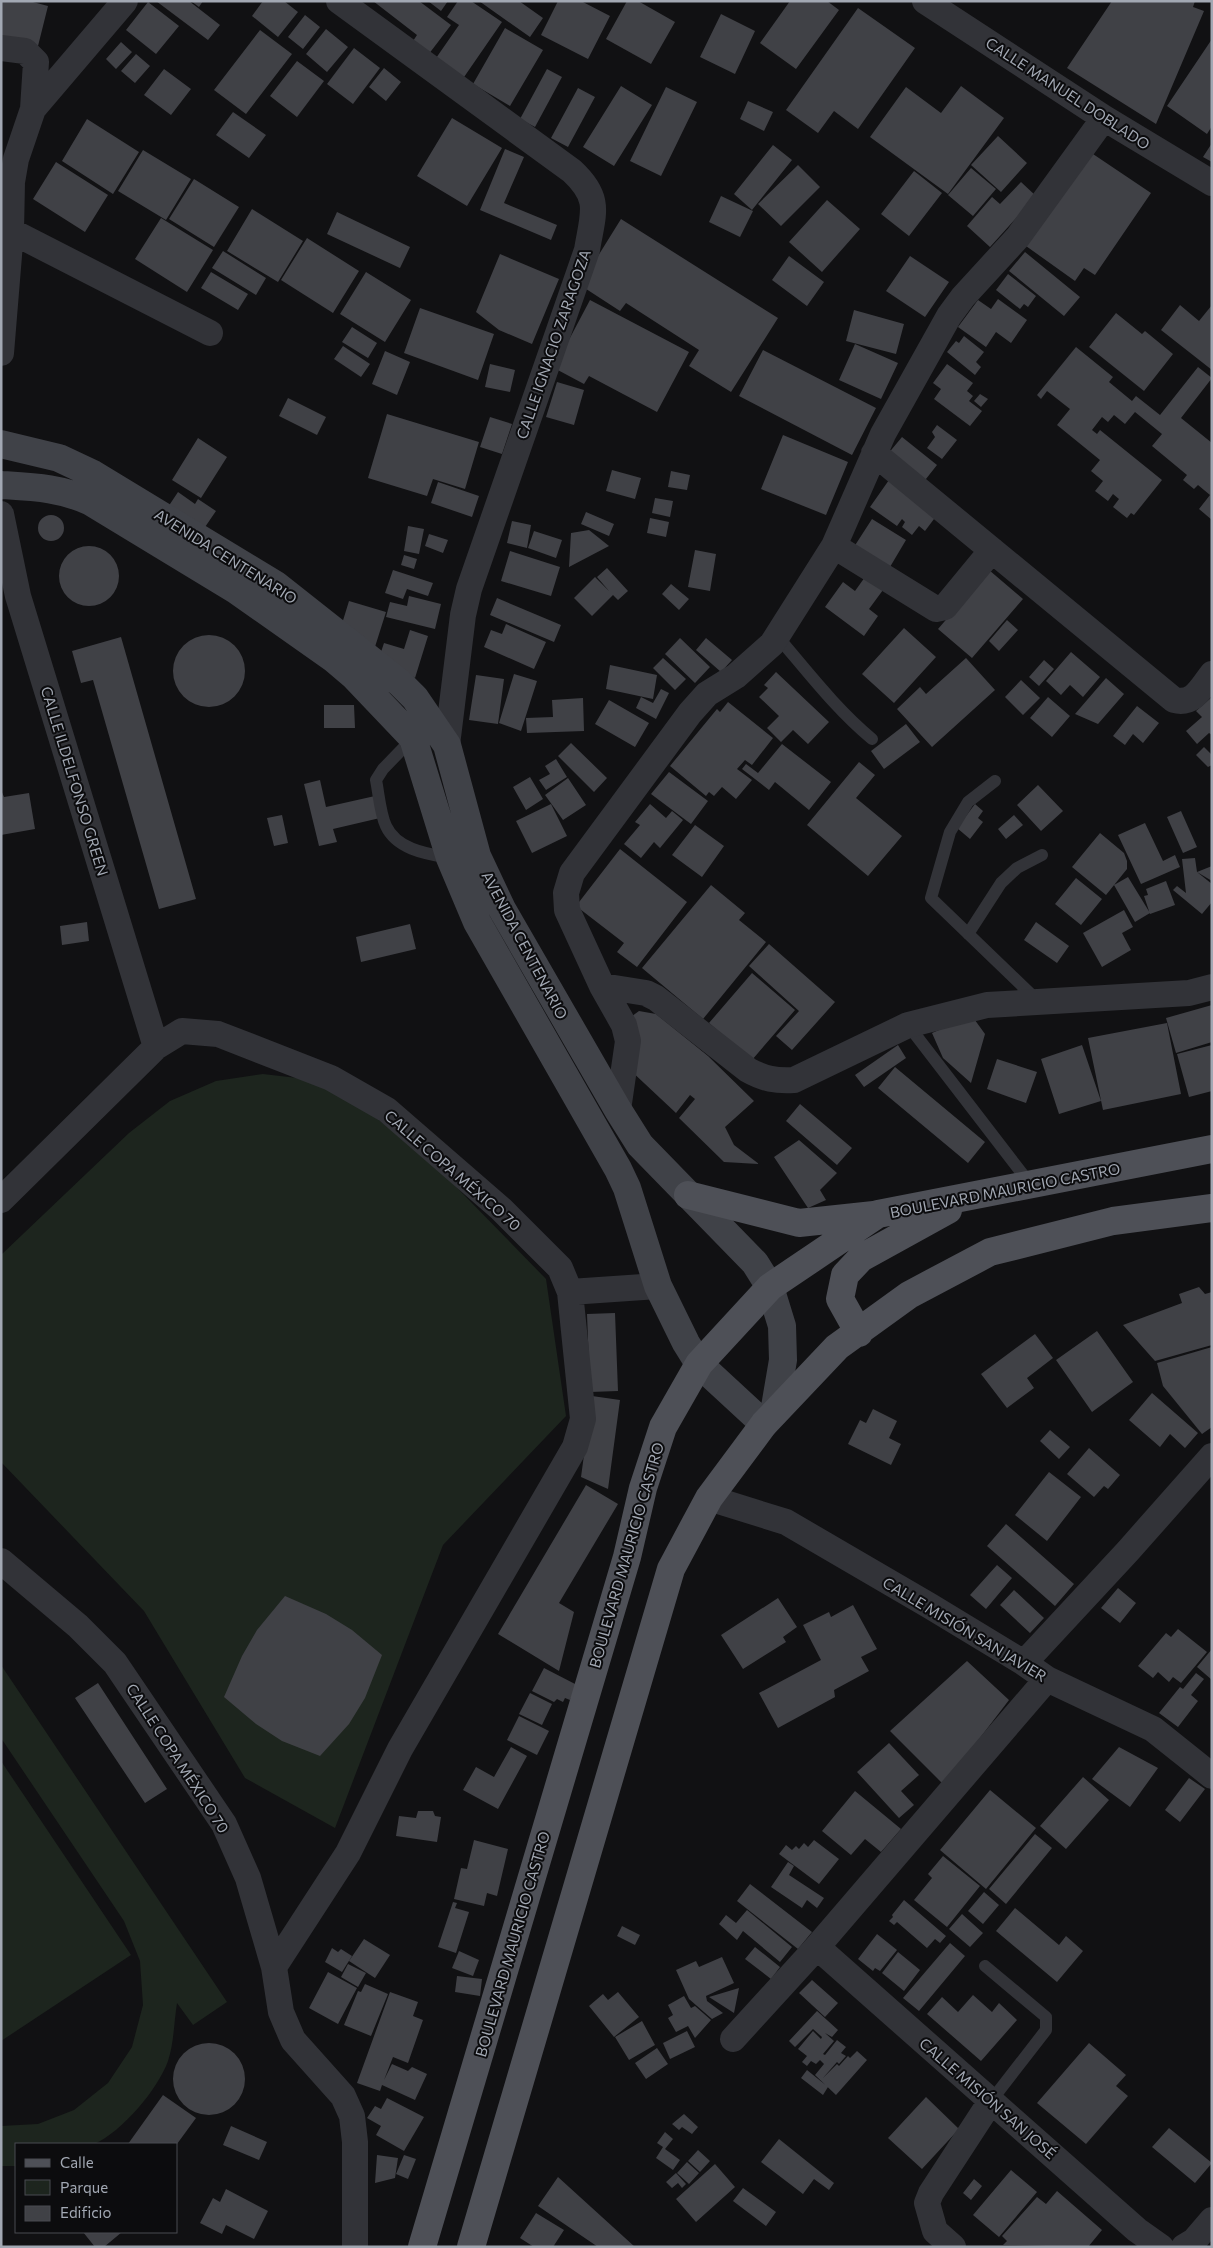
<svg xmlns="http://www.w3.org/2000/svg" width="1213" height="2248" viewBox="0 0 1213 2248" font-family="Commissioner,sans-serif">
<style>
.green{fill:#1d251e}
.building{fill:#404146}
.lines{fill:none;stroke-linecap:round;stroke-linejoin:round}
.service{stroke:#323338;stroke-width:12}
.minor{stroke:#323338;stroke-width:26}
.secondary{stroke:#404248;stroke-width:28}
.primary{stroke:#4e5057;stroke-width:28}
.labels{text-anchor:middle;dominant-baseline:central;stroke-width:4;stroke-linejoin:round;paint-order:stroke}
.street-label{font-size:15px;fill:#a2a8b3;stroke:#0c0c0e}
</style>
<rect width="100%" height="100%" fill="#111113"/>
<!-- green -->
<path class="green" d="M263,1074l43,5 46,21 71,53 123,126 20,137 -123,129 -108,283 -90,-50 -101,-167 -143,-149v-207l128,-122 41,-32 46,-20z
M1,1665l226,337 -34,23 -16,-22c-3,18 -3,40 -9,58 -10,28 -46,71 -74,83h-78v22h-15v-40l37,-2 36,-14 34,-27 24,-36 11,-42 -3,-44 -16,-40 -123,-183z
M1,1761l130,194 -130,86z"/>
<!-- building -->
<path class="building" d="M1,1h28l19,5 -11,44 -36,-8z
M156,1h33l31,24 -12,15z
M191,1h12l-4,6z
M263,1h21l14,11 -20,25 -26,-21z
M373,1h46l32,24 -26,34 -16,-12 8,-12z
M428,1h20l-7,10z
M458,1h13l31,21 -40,58 -28,-19 25,-36 -12,-8z
M479,1h40l24,17 -13,19z
M558,1h23l29,15 -22,43 -47,-24z
M627,1h11l37,21 -24,42 -45,-25z
M790,1h37l12,9 -43,59 -36,-26z
M1112,1h83l-2,6 11,4 -48,113 -89,-56z
M148,2l31,24 -23,28 -30,-24z
M858,8l57,40 -57,81 -24,-18 -16,22 -32,-23z
M721,14l34,17 -20,43 -35,-17z
M305,15l15,12 -17,22 -15,-12z
M505,28l38,22 -33,56 -37,-22z
M326,29l22,18 -21,25 -21,-18z
M260,30l32,24 -46,60 -32,-24z
M1212,39v87l-5,8 -40,-28z
M121,42l11,10 -16,17 -10,-10z
M354,48l26,20 -27,36 -26,-20z
M136,54l14,12 -15,17 -14,-12z
M297,61l27,20 -27,36 -27,-21z
M384,68l17,14 -15,19 -17,-14z
M164,69l27,20 -20,26 -27,-20z
M547,69l15,8 -27,50 -15,-8z
M621,86l31,19 -38,61 -31,-19z
M961,86l43,32 -56,76 -78,-57 36,-50 35,26z
M666,87l31,15 -36,74 -31,-15z
M578,88l17,9 -27,50 -17,-9z
M748,101l25,11 -9,19 -24,-12z
M233,112l33,23 -17,23 -33,-23z
M452,118l50,30 -35,58 -50,-30z
M87,119l52,33 -26,42 -51,-33z
M998,136l29,27 -26,29 -30,-27z
M1212,143v19l-9,-5z
M773,145l19,15 -40,50 -18,-16z
M505,149l19,8 -20,46 53,22 -6,15 -71,-30z
M143,150l48,29 -25,41 -48,-29z
M1090,152l61,41 -56,82 -11,-7 -9,13 -49,-35z
M56,162l52,33 -23,37 -52,-33z
M798,165l22,22 -39,39 -23,-22z
M971,168l25,21 -23,27 -25,-21z
M914,171l28,22 -33,43 -28,-22z
M194,179l45,28 -25,40 -45,-28z
M1021,182l15,14 -46,51 -23,-21 25,-29 8,7z
M721,196l32,15 -13,26 -31,-15z
M827,200l33,29 -38,43 -33,-30z
M252,209l51,32 -25,41 -51,-31z
M337,212l73,35 -10,21 -73,-34z
M161,218l52,32 -26,42 -52,-33z
M621,219l157,99 -47,74 -42,-26 10,-16 -73,-47 -6,8 -40,-26z
M307,238l52,33 -26,42 -52,-33z
M223,251l43,27 -10,17 -44,-27z
M1025,252l55,45 -16,19 -55,-45z
M500,254l59,25 -27,65 -33,-14 -23,-18z
M789,256l35,26 -17,24 -35,-26z
M910,256l39,26 -24,35 -39,-26z
M211,272l37,22 -10,16 -37,-22z
M366,272l45,28 -26,42 -45,-28z
M1008,274l28,22 -8,11 -4,-3 -4,5 -24,-19z
M998,299l29,21 -16,23 -15,-11 -10,15 -28,-20 20,-27 13,9z
M590,300l99,52 -32,60 -68,-36 -5,8 -30,-16z
M1180,305l19,16 13,-16v65l-51,-40z
M420,308l74,26 -16,46 -74,-27z
M854,310l50,14 -8,30 -50,-13z
M1116,313l26,21 3,-3 28,23 -29,37 -55,-44z
M352,327l25,16 -9,15 -26,-16z
M964,336l20,16 -8,10 5,5 -6,8 -28,-23 9,-11 3,2z
M855,344l43,19 -17,36 -42,-19z
M343,346l27,18 -9,13 -27,-18z
M1076,347l37,30 -4,5 23,19 4,-5 24,19 38,-48 14,11 -31,40 31,25v77l-13,-11 11,-14 -12,-10 -4,4 -11,-9 4,-5 -35,-29 10,-12 -27,-22 -10,12 -11,-9 -6,7 -6,-5 -10,13 5,4 3,-4 62,50 -28,35 -3,-2 -4,5 -14,-11 6,-8 -6,-5 -5,7 -13,-10 8,-10 -12,-10 9,-11 -43,-35 13,-16 -23,-18 -6,8 -4,-4z
M763,350l113,58 -24,47 -113,-59z
M385,351l25,11 -13,33 -25,-11z
M490,364l25,6 -5,22 -25,-5z
M947,364l26,19 -6,8 6,5 -4,5 13,10 -12,15 -36,-27 7,-10 -8,-6z
M557,382l27,8 -10,35 -28,-8z
M980,394l8,5 -7,8 -7,-6z
M288,398l38,19 -9,18 -38,-19z
M387,414l92,28 -14,47 -32,-10 -6,17 -59,-18z
M490,417l22,7 -10,30 -22,-7z
M937,425l20,15 -15,19 -15,-11 8,-11 -3,-5z
M783,435l65,27 -22,53 -65,-26z
M902,437l35,28 -15,19 -35,-29z
M198,438l29,19 -26,41 -29,-18z
M612,470l29,8 -6,21 -29,-8z
M671,471l19,4 -3,15 -19,-3z
M889,480l48,35 -12,16 -6,-5 -7,9 -10,-8 3,-5 -3,-3 -5,7 -27,-19z
M438,482l41,14 -7,21 -41,-14z
M178,492l17,12 3,-5 18,12 -13,19 -35,-23z
M655,498l18,3 -3,16 -18,-4z
M586,512l28,12 -5,12 -28,-12z
M38 528a13 13 0 1 1 26 0a13 13 0 1 1-26 0Z
M650,518l19,4 -3,15 -19,-4z
M872,519l34,21 -19,32 -35,-22z
M512,521l19,4 -4,23 -20,-5z
M408,526l16,3 -5,25 -15,-3z
M589,530l20,16 -40,21 2,-34z
M534,531l28,9 -6,18 -28,-10z
M429,534l19,6 -5,13 -18,-7z
M59 576a30 30 0 1 1 60 0a30 30 0 1 1-60 0Z
M695,550l21,4 -6,37 -22,-4z
M510,551l50,16 -9,29 -50,-15z
M404,555l13,4 -3,10 -13,-4z
M607,568l21,23 -10,9 -5,-5 -21,21 -18,-18 21,-21 14,14 -12,-14z
M393,570l40,13 -5,13 -21,-7 -4,10 -18,-6z
M989,570l34,29 -51,59 -34,-29z
M865,577l18,13 -14,19 9,7 -14,20 -39,-29 18,-25 12,9z
M671,584l18,15 -10,11 -17,-16z
M409,596l32,8 -6,25 -49,-12 4,-15 17,4z
M497,598l64,27 -7,17 -64,-27z
M349,601l37,11 -12,38 -33,-23z
M1007,620l11,10 -19,21 -10,-10z
M506,624l40,18 -12,27 -50,-22 7,-17 11,4z
M904,628l32,29 -42,46 -32,-29z
M410,630l18,6 -13,42 -35,-23 4,-12 20,6z
M173 671a36 36 0 1 1 72 0a36 36 0 1 1-72 0Z
M121,637l75,262 -37,10 -66,-229 -12,3 -9,-32z
M680,638l30,29 -15,16 -30,-29z
M706,638l26,22 -11,12 -25,-22z
M1071,652l29,25 -17,20 -13,-12 -9,10 -15,-14z
M663,658l23,21 -11,11 -22,-22z
M966,658l29,32 -63,57 -35,-38 23,-22 6,7z
M1044,660l10,9 -15,17 -10,-9z
M610,665l47,10 -4,24 -47,-10z
M776,672l53,50 -21,22 -15,-14 -12,12 -14,-14 12,-12 -20,-19 9,-9 -4,-3z
M514,674l23,7 -16,50 -22,-8z
M476,675l28,4 -6,45 -29,-4z
M1106,678l18,16 -26,30 -23,-10z
M1021,680l19,18 -17,17 -18,-18z
M661,689l8,4 -13,26 -20,-11 5,-11 12,6z
M1048,697l22,19 -18,21 -22,-19z
M1212,697v38l-3,-2 -12,11 -11,-13 16,-14 -6,-6z
M583,698l1,33 -57,2 -1,-15 27,-1 -1,-17z
M609,700l40,23 -14,24 -40,-23z
M728,702l45,36 -21,27 -7,-5 -8,9 15,11 -16,19 -14,-12 -8,9 -5,-4 -3,4 -36,-30 47,-57 3,3z
M324,705h30l1,23h-31z
M1137,706l22,17 -16,20 -10,-9 -8,11 -12,-9z
M906,724l14,18 -36,27 -13,-18z
M571,743l36,35 -13,14 -36,-36z
M782,744l49,38 -22,28 -34,-28 -6,8 -27,-21 4,-5 12,9z
M1204,747l8,8v10l-4,2 -12,-12z
M556,759l11,18 -21,13 -7,-10 11,-6 -5,-8z
M859,762l16,13 -19,23 46,38 -34,40 -61,-51z
M669,772l39,29 -17,23 -40,-30z
M530,777l13,22 -17,11 -13,-23z
M568,778l18,27 -23,15 -18,-25z
M320,780l6,27 49,-11 5,22 -47,11 4,13 -18,4 -15,-62z
M1038,785l25,26 -22,20 -24,-26z
M1,790l3,7 25,-4 6,36 -34,6z
M551,804l16,32 -35,17 -16,-32z
M650,804l16,14 6,-7 11,9 -23,28 -6,-6 -13,16 -17,-14 16,-19 -5,-3z
M975,804l8,7 -5,7 5,4 -13,17 -13,-11z
M1181,811l16,36 -14,6 -16,-36z
M282,815l6,28 -14,3 -7,-28z
M1014,815l9,10 -17,14 -8,-10z
M1145,823l18,38 12,-6 5,12 -39,17 -23,-49z
M695,825l29,21 -22,31 -30,-22z
M1100,833l24,20 3,8v8l-21,26 -34,-28z
M620,849l67,53 -50,65 -20,-15 7,-9 -48,-37z
M1195,858l2,14 15,12v18l-10,12 -29,-24 4,-4 9,7 -4,-34z
M1212,866v15l-15,-9z
M1128,877l22,36 -15,9 -21,-37z
M1076,878l26,21 -21,26 -26,-21z
M1166,881l9,24 -25,9 -6,-18 4,-1 -2,-6z
M711,885l34,28 -6,7 27,22 -63,77 -61,-51z
M1124,910l9,17 -11,6 9,17 -29,17 -19,-34z
M87,922l2,19 -27,4 -2,-19z
M1036,922l33,24 -12,17 -33,-23z
M410,924l6,25 -55,13 -5,-25z
M769,944l66,58 -43,48 -16,-14 23,-25 -50,-45z
M752,973l43,37 -43,50 -43,-37z
M1212,1005v37l-36,11 -10,-35z
M639,1011l17,3 52,42 46,45 -29,26 9,18 25,19 -35,-2 -45,-44 16,-19 -5,-4 -14,18 -48,-45v-49z
M972,1016l13,18 -14,49 -28,-25 -11,-25z
M1167,1023l14,71 -78,16 -15,-72z
M898,1045l8,13 -42,29 -9,-12z
M1082,1045l19,56 -42,13 -18,-55z
M1212,1045v46l-23,6 -12,-43z
M997,1059l40,13 -11,31 -39,-14z
M895,1067l90,75 -17,21 -90,-75z
M800,1104l52,44 -15,17 -51,-44z
M799,1140l38,33 -17,17 6,10 -18,8 -34,-51z
M1199,1287l6,7 7,-2v53l-57,16 -32,-36 59,-22 -3,-9z
M615,1313l3,78 -28,1 -3,-78z
M1097,1331l36,51 -41,30 -36,-52z
M1035,1334l18,24 -26,20 7,10 -27,20 -26,-34z
M1212,1347v80l-10,7 -39,-48 -6,-23z
M1152,1393l46,40 -13,15 -15,-14 -10,13 -31,-27z
M592,1396l28,4 -12,89 -27,-12z
M873,1409l24,12 -8,17 12,6 -10,21 -43,-21 12,-24 6,3z
M1050,1430l20,17 -11,12 -19,-18z
M1089,1448l31,27 -12,14 -4,-3 -10,11 -27,-23z
M1049,1472l32,25 -34,44 -32,-26z
M586,1485l32,19 -59,99 15,9 -15,59 -61,-37z
M1006,1524l68,60 -19,22 -68,-60z
M997,1565l15,13 -26,31 -16,-14z
M1118,1588l18,15 -16,20 -19,-15z
M1014,1590l30,28 -14,15 -30,-28z
M285,1596l41,18 26,16 30,25 -17,43 -16,26 -29,32 -38,-15 -26,-17 -32,-27 18,-41 15,-26z
M778,1598l19,29 -14,10 3,5 -43,27 -22,-34z
M853,1605l24,44 -16,8 8,14 -35,19 1,7 -57,31 -19,-35 62,-33 -18,-35 26,-13 2,5z
M1178,1629l29,23 -26,31 -8,-6 -4,5 -11,-10 -5,6 -15,-12 28,-33 5,4z
M1212,1649v31l-15,-13z
M967,1661l42,39 -65,85 -54,-54z
M544,1668l33,17 -7,15 -5,-2 -2,4 -6,-3 -3,3 -22,-11z
M1196,1673l8,6 -13,16 7,6 -20,26 -19,-14 21,-26 3,2z
M98,1683l69,106 -22,14 -70,-105z
M530,1693l22,11 -10,21 -23,-11z
M519,1716l30,15 -12,24 -30,-15z
M889,1743l30,32 -18,16 13,14 -15,13 -42,-46z
M511,1747l16,9 -29,53 -35,-19 13,-23 18,10z
M1119,1747l39,21 -28,39 -38,-28z
M1083,1777l26,23 -43,49 -26,-23z
M1189,1778l16,11 -25,33 -15,-12z
M990,1790l46,38 -50,61 -46,-39z
M855,1791l46,38 -20,23 -16,-13 -14,16 -29,-24z
M418,1811h15l2,5 6,1 -4,25 -41,-6 3,-20 17,2z
M1035,1834l17,14 -46,56 -17,-15z
M474,1840l34,9 -11,47 -10,-3 -3,13 -30,-7 7,-31 6,1z
M814,1840l25,19 -20,25 -40,-30 7,-9 6,5 4,-4 3,3 5,-6 4,4z
M943,1856l37,30 -33,41 -33,-27 18,-22 -4,-4z
M788,1862l6,4 -5,9 35,23 -7,10 -10,-8 -5,8 -31,-21z
M750,1884l62,48 -14,17 -61,-48z
M984,1892l15,13 -16,19 -15,-13z
M904,1900l42,36 -6,7 -5,-4 -8,9 -30,-26 -3,3 -5,-4 4,-4 -1,-2z
M453,1902l4,1 -2,5 14,4 -13,41 -18,-6z
M1015,1908l44,37 7,-9 17,15 -26,31 -61,-51z
M747,1910l45,37 -12,15 -37,-31 -6,9 -18,-16 7,-9 10,8z
M962,1914l21,19 -13,14 -21,-18z
M622,1926l18,9 -5,10 -18,-9z
M877,1934l20,16 -17,21 -5,-3 -2,3 -15,-12z
M364,1939l26,16 -15,23 -26,-17z
M950,1943l15,13 -46,55 -16,-13z
M755,1947l25,20 -9,12 -26,-20z
M332,1948l6,4 3,-3 11,7 -10,16 -17,-10z
M459,1951l20,9 -6,16 -21,-8z
M898,1952l22,18 -16,21 -22,-18z
M722,1957l12,26 -28,13 1,5 16,12 -11,6 -23,-20 -13,-29 20,-9 3,6z
M348,1964l18,9 -8,14 -17,-10z
M328,1972l29,16 -19,36 -29,-16z
M457,1976l25,3 -2,17 -25,-4z
M812,1980l26,23 -13,14 -26,-24z
M365,1984l23,10 -17,42 -27,-11 14,-34 3,1z
M739,1988l-5,25 -25,-16z
M390,1992l28,10 -5,14 10,4 -15,43 -15,-6 -9,23 8,-16 16,7 4,-4 15,7 -12,26 -33,-15 -2,6 -23,-8z
M618,1992l21,25 -25,20 -25,-31 14,-12 5,6z
M973,1995l19,17 7,-9 18,17 -36,41 -54,-47 15,-17 16,15z
M684,1996l7,12 4,-2 16,14 -16,18 -7,-12 -12,6 -8,-14 5,-3 -5,-10z
M817,2011l21,19 -6,7 -7,-4 9,8 -11,13 2,1 12,-15 9,7 -5,6 5,3 -7,8 -2,-2 -14,16 14,-14 2,2 9,-10 2,2 7,-7 10,9 -31,35 -21,-20 9,-11 -4,-4 -4,4 -5,-3 -4,5 -5,-4 5,-6 -9,-7 15,-18 8,8 1,-2 -9,-8 -18,18 -6,-6z
M642,2021l13,24 -26,15 -14,-23z
M687,2031l8,16 -25,12 -7,-16z
M173 2079a36 36 0 1 1 72 0a36 36 0 1 1-72 0Z
M1089,2043l37,32 -10,11 12,10 -42,48 -49,-41z
M657,2048l11,16 -22,15 -11,-16z
M807,2070l21,17 -5,8 -22,-17z
M163,2095l33,23 -19,26h-49z
M926,2097l33,32 -37,40 -34,-31z
M387,2098l37,19 -20,34 -28,-16 5,-9 -14,-8 8,-12 6,3z
M684,2114l14,13 -6,7 -10,-7 -3,3 -7,-6z
M231,2126l36,16 -8,18 -36,-15z
M1169,2128l43,35 -17,20 -43,-36z
M665,2132l8,7 -8,10 15,11 -7,10 -17,-12 7,-11 -6,-4z
M779,2139l55,44 -5,7 -15,-11 -11,15 -42,-32z
M698,2150l12,11 -10,11 -12,-11z
M377,2155l21,3 -3,20 -20,5z
M404,2155l12,4 -8,20 -12,-5z
M687,2162l12,11 -10,11 -12,-11z
M715,2164l20,23 -39,35 -20,-23z
M1011,2170l26,22 -38,45 -26,-22z
M676,2173l10,11 -4,4 -4,-5 -6,5 -6,-6z
M558,2177l77,70h-37l-60,-41z
M974,2179l8,7 -11,14 -8,-7z
M743,2188l33,24 -10,14 -33,-25z
M226,2189l42,22 -14,28 -28,-14 -4,9 -22,-11 13,-25 7,4z
M1057,2191l45,39 -14,17 -85,-2 4,-4 -5,-5 35,-39 9,7z
M536,2213l28,17 -11,17h-19l-14,-9z
M83,2232h39l-18,15h-9z"/>
<g class="lines">
<!-- service -->
<path class="service" d="M777,636c31,36 58,72 95,103
M414,737l-31,32 -7,11c3,15 4,33 10,46 11,24 42,28 64,32
M995,781l-27,21 -18,30 -19,66 107,103
M968,934l33,-51 16,-15 25,-13
M908,1025l123,160
M985,1966l61,51v13l-55,71"/>
<!-- minor -->
<path class="minor" d="M339,1l233,170c30,28 21,42 15,79l-118,339 -6,26 -16,130
M925,1l179,117 108,65
M1,48l24,3 11,11 -3,47
M11,231l199,102
M1,353l10,-122 1,-49 4,-23 17,-50 92,-108
M874,453l300,247c20,5 27,-12 38,-26
M1,514l17,82 138,451
M834,546l102,63 9,-2 47,-57
M602,986l44,7 10,5 92,72c16,9 28,11 46,10l114,-55 79,-20 202,-12 23,-6
M618,1110l10,-69 -4,-16 -22,-39 -35,-76 -1,-17 6,-20 118,-160 17,-19 29,-18 36,-32 62,-98 49,-112 66,-118 14,-19 55,-60 86,-119
M1,1200l155,-153 26,-16 36,3 113,44 56,32 114,99 59,59 10,24 88,-6
M709,1498l77,24 144,84 94,57 23,16 106,50 59,47
M1,1561l77,65 37,37 109,161 24,54 26,89 7,45 12,28 50,56 9,20 3,26v105
M1024,1663l104,-112 84,-95
M1047,1679l-230,268 320,283 24,17
M274,1967l74,-114 52,-104 175,-302 8,-28 -13,-127
M733,2039l84,-92
M953,2247l-18,-16 -8,-28 4,-10 60,-92
M1184,2247l10,-6 18,-21"/>
<!-- secondary -->
<path class="secondary" d="M1,444l58,14 34,16 183,111 124,98 15,15 32,47 30,111 25,53 116,201 22,35 115,118 15,24 12,39 1,34 -9,53
M1,485c32,2 61,3 90,17l145,88 98,69 20,17 59,62 37,120 27,64 141,247 9,19 31,98 28,57 13,21 65,60"/>
<!-- primary -->
<path class="primary" d="M688,1195l111,28 75,-8
M859,1333l-19,-34 5,-24 16,-17 87,-48
M422,2247l205,-690 16,-69 20,-61 36,-63 71,-77 108,-73 334,-65
M471,2247l200,-678 38,-71 55,-74 73,-77 72,-52 81,-43 123,-31 99,-13"/>
</g>
<g class="labels">
<!-- street labels -->
<g class="street-label">
<text transform="translate(1068 93) rotate(33)">CALLE MANUEL DOBLADO</text>
<text transform="translate(553 344) rotate(-71)">CALLE IGNACIO ZARAGOZA</text>
<text transform="translate(226 556) rotate(32)">AVENIDA CENTENARIO</text>
<text transform="translate(75 781) rotate(73)">CALLE ILDELFONSO GREEN</text>
<text transform="translate(525 945) rotate(62)">AVENIDA CENTENARIO</text>
<text transform="translate(453 1170) rotate(41)">CALLE COPA MÉXICO 70</text>
<text transform="translate(1005 1190) rotate(-11)">BOULEVARD MAURICIO CASTRO</text>
<text transform="translate(626 1555) rotate(-74)">BOULEVARD MAURICIO CASTRO</text>
<text transform="translate(965 1629) rotate(31)">CALLE MISIÓN SAN JAVIER</text>
<text transform="translate(178 1758) rotate(57)">CALLE COPA MÉXICO 70</text>
<text transform="translate(512 1944) rotate(-74)">BOULEVARD MAURICIO CASTRO</text>
<text transform="translate(988 2098) rotate(41)">CALLE MISIÓN SAN JOSÉ</text>
</g>
</g>
<!-- border -->
<rect width="1213" height="2248" fill="none" stroke="#a2a8b3" stroke-width="5"/>
<!-- legend -->
<rect x="15" y="2143" width="162" height="90" fill="#0c0c0e" stroke="#484a50"/>
<rect x="25" y="2159" width="25" height="8" fill="#4e5057" stroke="#484a50"/>
<text x="60" y="2168" font-size="15" fill="#a2a8b3">Calle</text>
<rect x="25" y="2180" width="25" height="15" fill="#1d251e" stroke="#484a50"/>
<text x="60" y="2193" font-size="15" fill="#a2a8b3">Parque</text>
<rect x="25" y="2206" width="25" height="15" fill="#404146" stroke="#484a50"/>
<text x="60" y="2218" font-size="15" fill="#a2a8b3">Edificio</text>
</svg>
